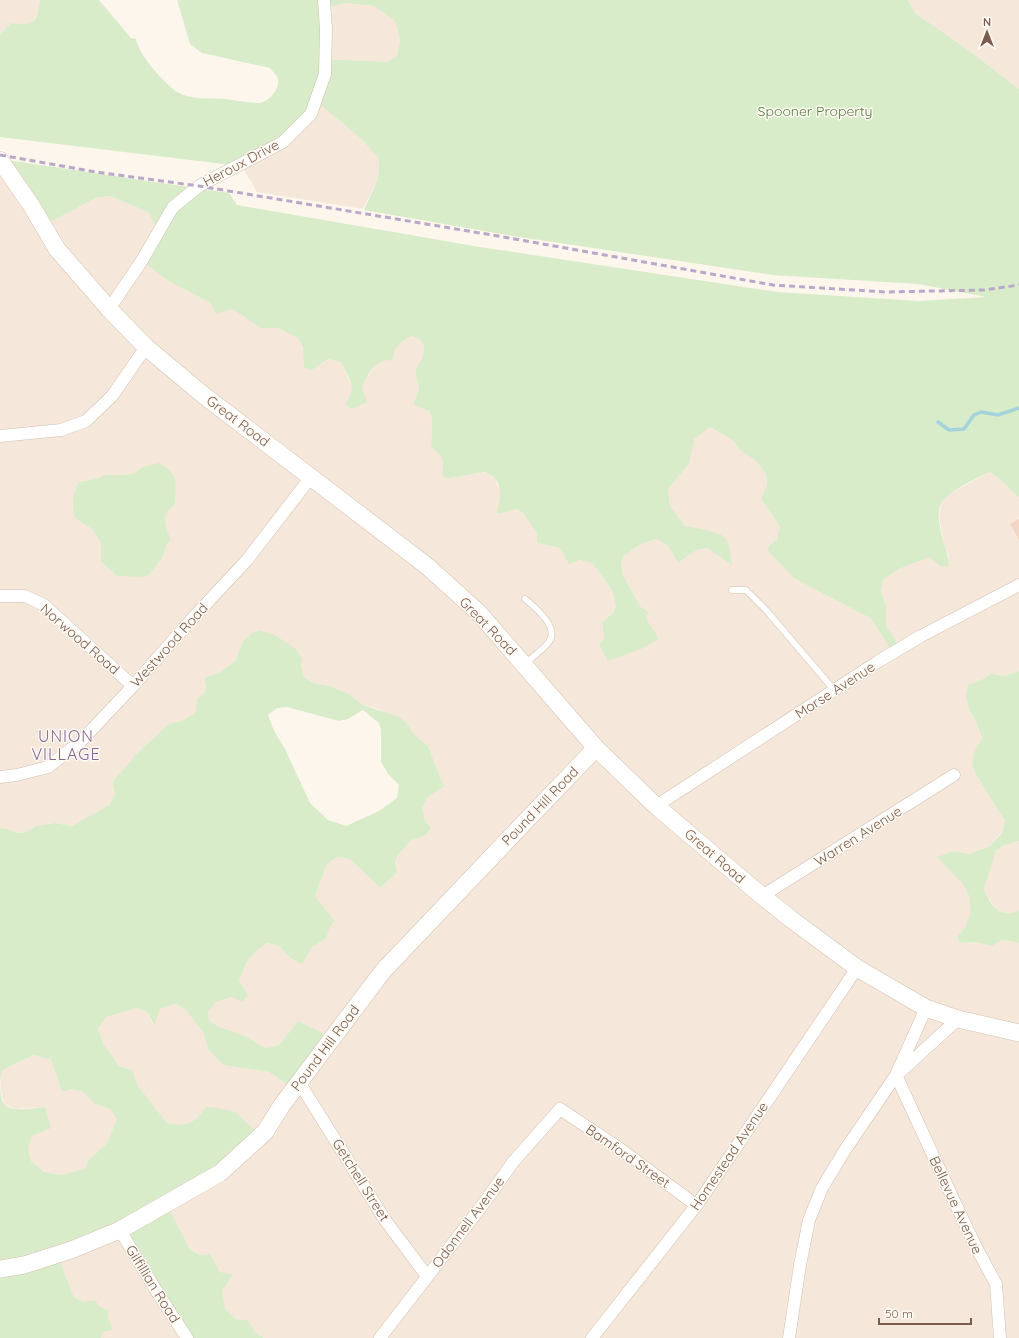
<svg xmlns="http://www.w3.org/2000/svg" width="1019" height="1338" viewBox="0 0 1019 1338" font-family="Quicksand,sans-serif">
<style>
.residential{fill:#f5e8da;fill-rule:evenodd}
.green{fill:#d8ecc9;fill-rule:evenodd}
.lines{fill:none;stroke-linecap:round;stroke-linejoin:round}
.stream{stroke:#a5d3da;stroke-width:3.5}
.building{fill:#f3d5c3}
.lane-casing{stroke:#d1beb0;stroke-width:7}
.street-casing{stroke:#d1beb0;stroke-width:13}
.secondary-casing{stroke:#d6c0b0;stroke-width:18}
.lane{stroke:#fff;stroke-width:6}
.street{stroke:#fff;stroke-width:12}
.secondary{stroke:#fff;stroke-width:17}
.rail{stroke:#b9a8c9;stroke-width:3;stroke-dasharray:6 4;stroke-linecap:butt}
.labels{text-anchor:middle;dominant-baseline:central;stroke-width:3;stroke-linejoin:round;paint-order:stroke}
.park-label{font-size:14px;fill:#537a41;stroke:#fffaf3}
.street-label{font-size:14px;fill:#7a5c4d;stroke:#fffaf3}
.quarter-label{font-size:16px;letter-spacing:1px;fill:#846695;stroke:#fffaf3}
</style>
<rect width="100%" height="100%" fill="#fdf6ec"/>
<!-- residential -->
<path class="residential" d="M0,0h40l-2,13 -6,9 -7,3 -14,-2 -11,11z
M908,0h111v89l-52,-40 -52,-36z
M346,3l28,3 21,15 5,19 -3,16 -9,6 -62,-3 -2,-51z
M317,102l44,37 18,19 -1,21 -15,30 -106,-17 -14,-24z
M0,163l39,65 57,-30 14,-2 38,16 11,21 8,47 43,23 22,6 29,19h17l20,10 14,32 16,-11 13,3 11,25 -2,11 12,-11 13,-22 9,-5 9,-8 11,-14 8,-2 7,3 5,7 -1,10 -8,15 4,17 -6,15 16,8 3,7 -1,29 11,10 4,22 39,-7 10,7 5,12v12l-4,10 4,1 16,-5 7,4 14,20v10l23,5 19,12 13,3 20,27 4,16 -3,7 -11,9 2,17 43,-19 1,-8 -8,-6 -17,-31 -2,-12 3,-7 17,-12 16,-5 11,7 10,17 19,-13 10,-2 25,17 -22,-34 -25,-5 -15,-20 -2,-17 21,-25 4,-25 17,-12 22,13 9,11 14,9 11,14 1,10 -6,15 19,28 -3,12 -8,7 26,33 75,39 25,35 6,-4 -15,-24v-20l-5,-13 2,-12 16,-11 30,-12 11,9 9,-8 -6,-18 -4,-23 2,-13 6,-9 43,-23 12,9 17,17v173l-15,5 -14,-3 -5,5 -17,7 1,25 9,17 4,12 -8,13 1,21 30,48 -3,11 -12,14 -21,8 -15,-3 -16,6 25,27 6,12 3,17 -7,14 -8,10 2,6 14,-1 19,4 10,-6 17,3v395h-755l-9,-6 -8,-12 -11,-1 -12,-10 -4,-37 -10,-17h-10l-10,-6 -23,-44 39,-98 -9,12 -15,7 -15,-3 -28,-36 -7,-17 -13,-4 -15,-21 -6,-16 8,-12 32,-9 10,5 5,12 7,-16 15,-5 10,5 18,23 5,17 15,16 46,7 24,17 5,-68 -19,24 -13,3 -21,-12 -28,-10 -8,-6 -1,-8 8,-10 16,-5 12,-29 10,-17 13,-8 12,3 10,11 23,-10 14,-8 4,-12 5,-6 -20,-25 12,-32 11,-7 12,2 30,29 17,-15 -2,-11 3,-7 13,-15 13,-4 1,-16 -3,-12 6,-11 17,-11 -4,-7 -13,-33 -14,-12 -8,-12 -30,-14 -13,-3 -11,-9 -8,-4 -15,-6 -16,-3 -9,-6 -3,-13 -58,-23 -8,20 -15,11 -16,6 2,8 -2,7 -7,6 -2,14 -13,8 -12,2 -35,32 -3,6 -20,21 3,12 -6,11 -37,21 -17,-3 -19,3 -10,6 -9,1 -9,-4 -8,-1zM142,467l25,44 -3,11 7,18 -5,5 -3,12 -14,18 -32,1 -16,-14v-19l-9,-14 -17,-12 -2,-8 7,-27 19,-4 5,-3h17l12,-1z
M1019,841v70l-4,2 -8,1 -12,-5 -11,-20 12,-38 7,-5z
M34,1055l17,5 11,32 9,-3 11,2 13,13 15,5 7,10 -10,24 -18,17 -5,9 -22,6 -18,-3 -13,-11 -3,-13 4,-12 13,-29 -30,2 -11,-5 -2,-7 -2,-19 3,-8z
M116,1230l71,108h-86l2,-6 10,-2 -5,-12v-8l-24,-8 -10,-5 -17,-43z"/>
<!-- green -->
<path class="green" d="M40,0h59l32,38 5,1c2,15 28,44 41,53 13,8 32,6 48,7 11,1 22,4 33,4 9,0 22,-13 20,-23 0,-4 -5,-8 -8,-12l-68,-15 -12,-9 -13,-44h731l7,13 52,36 52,40v409l-17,-17 -12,-9c-13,6 -44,20 -49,32 -5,10 -1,23 1,33 3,11 7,19 7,30l-9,-1 -11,-9 -30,12 -16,11 -2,12 5,13v20l15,24 -7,4 -24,-35 -75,-39 -27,-28 1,-5 8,-7 3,-12 -19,-28 6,-15 -1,-10 -11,-14 -14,-9 -9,-11 -22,-13 -16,12 -5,25 -21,25 2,17 15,20c10,2 37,5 42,14 3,7 4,18 5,25l-25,-17 -10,2 -19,13 -10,-17 -11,-7 -16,5 -17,12 -3,7 2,12 17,31 8,6 -1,8 12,19 -18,10 -33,12 -9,-16 5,-6 -2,-17 11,-9 3,-7 -4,-16 -20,-27 -13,-3 -10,4 -9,-16 -23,-5v-10l-14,-20 -7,-4 -16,5 -4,-1c4,-10 7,-27 -2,-35 -3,-3 -6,-4 -9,-6l-39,7 -4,-6c3,-15 0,-16 -11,-26l1,-29 -3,-7 -16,-7 6,-16 -4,-17 8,-15 1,-10 -5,-7 -7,-3c-11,4 -18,12 -20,24 -19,0 -22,13 -30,27l5,15 -16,7 -6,-5c13,-16 4,-25 -4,-42l-13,-3 -16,11 -8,-3 -1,-19 -5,-10 -20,-10h-17l-29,-19 -16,5 -6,-11 -43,-23 -21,-16 13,-31 -11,-21 -38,-16 -14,2 -57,30 -39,-69 229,34 8,12 243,42 298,45 140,9 68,-4 -68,-13 -146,-9 -265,-40 -143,-25 14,-31 1,-21 -18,-19 -44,-37 -18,23 -47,30 -20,10 -232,-28v-103l11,-11c23,3 26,-1 29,-23zM346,3l28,3 21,15 5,19 -3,16 -9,6 -62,-3 -1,-51z
M159,463c20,11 17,20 16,41 -15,14 -10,19 -4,36l-5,5 -3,12 -14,18 -7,2 -25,-1 -16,-14v-19l-9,-14 -17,-11 -2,-9v-12l4,-12 3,-3 19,-4 5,-3h17l12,-1 9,-7z
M259,630l16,5 22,15 5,10 -1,4 3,13 9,6 16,3 15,6 8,4 11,9 34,11 9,6 8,12 14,12 13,33 4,7 -17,11 -6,11 3,12 6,9 -7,7 -13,4 -13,15 -3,7 2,11 -17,15 -30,-29 -12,-2 -11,7 -12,32 20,25 -5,6 -4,12 -14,8 -10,17 -13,-7 -10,-11 -12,-3c-17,11 -21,19 -28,38l9,14 -6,7 -10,-5 -16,5 -8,10 1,8 8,6 28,10 21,12 13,-3 19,-24 31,15 -36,53 -24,-17 -46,-7 -15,-16 -5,-17 -18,-23 -10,-5 -15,5 -6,16 -6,-12 -10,-5 -32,9 -8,12 6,16 15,21 13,4 7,17 28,36c21,4 26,1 39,-16h7l22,5 25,23 -93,70 23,44 10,6 10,-1 10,18 13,3 -11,15 3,19 11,10 11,1 8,12 9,6h-77l-66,-109 -64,25 17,43 10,5 11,-2 4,6 9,4v8l5,12 -10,2 -2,6h-101v-253c1,6 0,14 4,19 9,9 29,4 41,3l6,21 -19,8 -4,12 3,13 13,11 17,3 23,-6 5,-9 18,-17 10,-24 -7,-10 -15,-5 -13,-13 -11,-2 -9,3 -11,-32 -17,-5 -31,15 -3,8v-250l8,1 9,4 9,-1 10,-6 19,-3 17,3 37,-21 6,-11 -3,-12 19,-21 4,-6 35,-32 12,-2 13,-8 2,-14 7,-6 2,-7 -2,-8 16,-6 15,-11 8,-20 9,-8zM287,707l52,14 9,-2 15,-9 16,13 2,7v32l7,12 11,11 -2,13 -18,13 -33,15 -18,-6 -18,-17 -25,-54 -11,-18 -6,-16 9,-7z
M1019,671v170l-16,5 -7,5 -12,38c3,6 6,14 11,19 6,6 17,7 24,2v33l-17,-3 -10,6 -18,-4 -15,1 -2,-6 8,-10 6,-14 -2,-17 -6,-12 -26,-27 17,-6 15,3 21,-8 12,-13 3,-12 -30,-48 -3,-9 2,-12 8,-14 -4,-11 -9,-18 -3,-12 2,-12 17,-7 5,-5 14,3z"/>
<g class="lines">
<!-- stream -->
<path class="stream" d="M938,422l11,8 15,-1 10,-14 7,-3 17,3 21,-7"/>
</g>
<!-- building -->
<path class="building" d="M1019,519v21l-9,-16z"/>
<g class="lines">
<defs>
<path id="lane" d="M732,590h14l20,20 69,81
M524,664c7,-6 22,-16 26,-24 8,-14 -15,-33 -25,-41"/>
<path id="street" d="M109,309l32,-47 32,-55 26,-21 84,-44 28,-28 14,-40 1,-45 -2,-29
M0,436l61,-6 25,-9 26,-25 34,-49
M0,596h25l19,9 89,81
M0,777l17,-2 31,-8 33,-26 52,-55 58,-66 56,-60 64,-83
M656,806l223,-145 42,-25 98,-51
M762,896l192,-121
M900,1072l58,-53
M896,1075l59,128 21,44 20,37 4,54
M299,1082l86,138 42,56
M120,1230l37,62 30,46
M380,1338l104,-135 29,-41 47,-53 56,37 80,59
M592,1338l107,-136 158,-234
M789,1338l11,-73 9,-45 13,-32 23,-38 51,-75 30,-67"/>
<path id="secondary" d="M0,160l31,45 26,44 52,60 37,38 56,47 225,172 52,47 117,135 60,58 106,90 29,23 66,49 69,40 32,11 61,14
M0,1269l24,-4 47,-15 49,-20 100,-57 45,-41 17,-27 101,-134 139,-146 74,-77"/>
</defs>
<!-- lane casing -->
<use href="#lane" class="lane-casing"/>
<!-- street casing -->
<use href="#street" class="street-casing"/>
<!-- secondary casing -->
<use href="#secondary" class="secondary-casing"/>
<!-- lane -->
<use href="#lane" class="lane"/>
<!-- street -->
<use href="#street" class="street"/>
<!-- secondary -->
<use href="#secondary" class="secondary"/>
<!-- rail -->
<path class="rail" d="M0,155l96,17 103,14 293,49 281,50 112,7 99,-2 35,-5"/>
</g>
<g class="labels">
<!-- park labels -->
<g class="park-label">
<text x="815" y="111">Spooner Property</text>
</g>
<!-- street labels -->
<g class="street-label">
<text transform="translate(241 163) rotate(-28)">Heroux Drive</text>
<text transform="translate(238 421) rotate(37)">Great Road</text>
<text transform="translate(488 626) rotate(46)">Great Road</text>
<text transform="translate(80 639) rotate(41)">Norwood Road</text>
<text transform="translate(169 645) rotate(-48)">Westwood Road</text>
<text transform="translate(835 690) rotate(-33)">Morse Avenue</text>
<text transform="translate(540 806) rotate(-46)">Pound Hill Road</text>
<text transform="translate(858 836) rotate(-32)">Warren Avenue</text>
<text transform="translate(715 856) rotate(41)">Great Road</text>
<text transform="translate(325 1048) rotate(-53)">Pound Hill Road</text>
<text transform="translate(628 1156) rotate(35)">Bamford Street</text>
<text transform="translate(729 1156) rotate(-56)">Homestead Avenue</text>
<text transform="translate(361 1180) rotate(58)">Getchell Street</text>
<text transform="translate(956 1205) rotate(65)">Bellevue Avenue</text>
<text transform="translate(468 1222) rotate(-53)">Odonnell Avenue</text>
<text transform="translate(153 1284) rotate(58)">Gilfillian Road</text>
</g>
<!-- quarter labels -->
<g class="quarter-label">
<text x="66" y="736">UNION<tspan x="66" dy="18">VILLAGE</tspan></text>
</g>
</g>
<!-- north arrow -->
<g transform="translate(987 32)" stroke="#fffaf3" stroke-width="3" paint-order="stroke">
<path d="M0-3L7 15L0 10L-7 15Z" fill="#7a5c4d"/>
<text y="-6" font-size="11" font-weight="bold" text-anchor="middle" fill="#7a5c4d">N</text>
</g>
<!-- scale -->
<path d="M879 1318v6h92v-6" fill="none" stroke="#7a5c4d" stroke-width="2"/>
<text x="885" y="1318" font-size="12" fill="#7a5c4d" stroke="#fffaf3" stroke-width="3" paint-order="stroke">50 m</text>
</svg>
